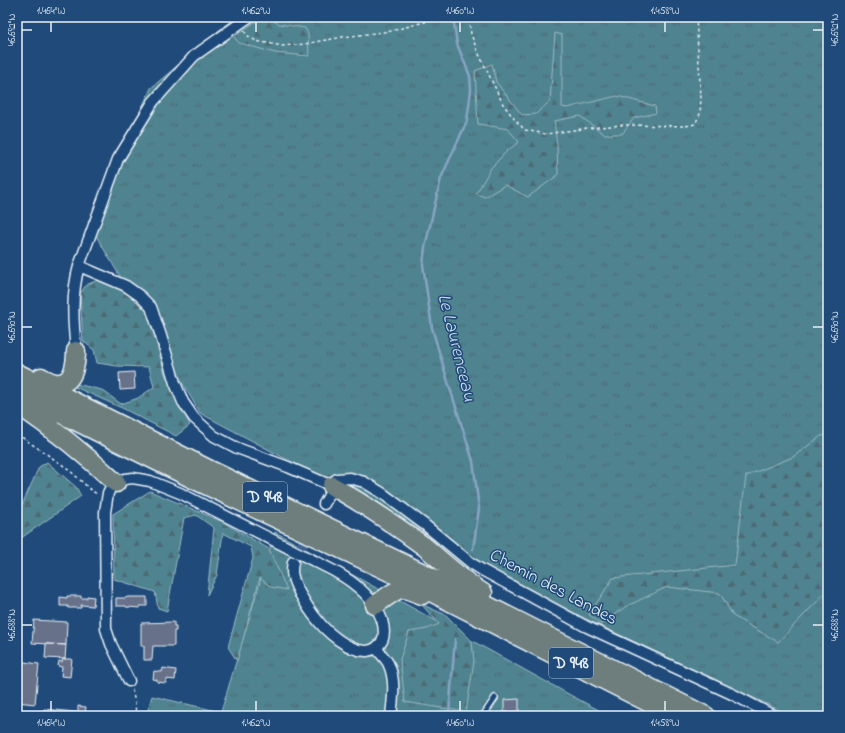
<svg xmlns="http://www.w3.org/2000/svg" width="845" height="733" viewBox="0 0 845 733" font-family="'Indie Flower',sans-serif">
<style>
.grass{fill:url(#grass-tufts);stroke:#9cbac4}
.forest{fill:url(#forest-firs);stroke:#9cbac4}
.lines{fill:none;stroke-linecap:round;stroke-linejoin:round}
.stream{stroke:#87a5c4;stroke-width:2.5}
.building{fill:#68718a;stroke:#e8f1f8}
.street-tunnel{stroke:#3d638d;stroke-width:10;stroke-dasharray:10 5;stroke-linecap:butt}
.lane-casing{stroke:#e8f1f8;stroke-width:8}
.street-casing{stroke:#e8f1f8;stroke-width:13}
.highway-casing{stroke:#e8f1f8;stroke-width:21}
.path{stroke:#e8f1f8;stroke-width:1.5;stroke-dasharray:3 3;stroke-linecap:butt}
.lane{stroke:#1f4a7a;stroke-width:5}
.street{stroke:#1f4a7a;stroke-width:10}
.highway{stroke:#6d7e7c;stroke-width:18}
.ticks{fill:none;stroke:#e8f1f8;stroke-width:1.5}
.labels{text-anchor:middle;dominant-baseline:central;stroke-width:3;stroke-linejoin:round;paint-order:stroke}
.shield{fill:#1f4a7a;stroke:#acbfd2;stroke-width:1}
.shield-label{font-size:17px;font-weight:bold;fill:#e8f1f8}
.street-label{font-size:18px;fill:#e8f1f8;stroke:#1f4a7a}
.water-label{font-size:19px;font-style:italic;fill:#d0deeb;stroke:#1f4a7a}
.neatline{fill:none;stroke:#e8f1f8;stroke-width:1.5}
.ticks-label{font-size:10px;text-anchor:middle;fill:#e8f1f8}
</style>
<defs>
<pattern id="grass-tufts" width="24" height="20" patternUnits="userSpaceOnUse"><rect width="24" height="20" fill="#4f8390"/><path d="M3 7l-1-3M5 7V3M7 7l1-3M15 17l-1-3M17 17v-4M19 17l1-3" fill="none" stroke="#4b6b74"/></pattern>
<pattern id="forest-firs" width="22" height="20" patternUnits="userSpaceOnUse"><rect width="22" height="20" fill="#4f8390"/><path d="M5 1l3.5 6h-7zM16 11l3.5 6h-7z" fill="#4b6b74"/></pattern>
</defs>
<rect width="100%" height="100%" fill="#1f4a7a"/>
<filter id="ink" filterUnits="userSpaceOnUse"><feTurbulence type="fractalNoise" baseFrequency=".025" numOctaves="2"/><feDisplacementMap in="SourceGraphic" scale="8" xChannelSelector="R" yChannelSelector="G"/><feConvolveMatrix kernelMatrix="1 2 1 2 8 2 1 2 1" color-interpolation-filters="sRGB"/></filter>
<g filter="url(#ink)">
<!-- grass -->
<path class="grass" d="M237,17h591v699h-36l-208,-98 -384,-205 -112,-191 63,-134 67,-57z
M275,532l297,164 38,20h-464l6,-20 69,16z"/>
<!-- forest -->
<path class="forest" d="M262,17h5l12,7 26,4 3,6 1,22 -34,-3 -36,-10 -5,-6z
M555,33l7,2v72l5,1 50,-12 38,10 1,7 -22,5 -12,16h-18l-24,-18 -26,5 3,24 1,30 -30,22 -23,-12 -20,12 -9,-3 15,-26 16,-17 12,-9 -11,-13 -30,-5 -3,-53 17,-7 4,18 26,33 14,-1 14,-13z
M100,279l32,17 15,14 18,64 25,51 -14,11 -52,-27 -49,-22 1,-3 26,6 19,14 17,-6 16,-11 -5,-20 -32,-1 -20,-3 -3,-13 -11,-9 -3,-47 6,-9z
M828,435v155l-50,52 -45,-26 -13,-23 -53,-6 -42,20 -24,17 -12,-9 24,-37 122,-13 11,-89 47,-19 28,-21z
M47,462l29,25 5,9 -64,45v-25l22,-49z
M150,491l73,31 46,27 18,41 -16,-3 -11,-9 -23,83 -9,-14 25,-89 -2,-11 -28,-14 -6,42 -10,20 7,-67 -18,-13 -12,3 -17,93 -9,-3 -3,-16 -41,-13 -1,-65z
M421,604l25,11 26,26 2,20 -8,51 -61,-10 -5,-43 9,-27 18,-3 12,-5z"/>
<g class="lines">
<!-- stream -->
<path class="stream" d="M453,17l4,27 13,32 1,14 -4,31 -26,57 -16,69 -2,18 9,63 16,54 25,79 6,48 -6,40
M449,714l6,-75"/>
</g>
<!-- building -->
<path class="building" d="M134,372l1,17 -15,1 -1,-17z
M67,596h14v2h6v-2l7,1 -1,9 -12,-1v3h-13v-2h-8v-9l7,1z
M127,597h20v9h-7v2l-14,-1v-1h-10v-8h10z
M34,620l33,2 -1,23 -34,-2z
M174,622v4h2v5h-2v15h-21l-1,14h-8v-14h-3v-23z
M46,644l20,1 -1,14 -20,-1z
M63,659h9l-2,18 -9,-1 1,-9 -4,-1 1,-5 3,1z
M17,661l22,3 -4,40 -18,-2z
M163,668l13,2 -1,10 -9,-1v4l-9,-1v-2l-4,-1 1,-8 8,1z
M519,699v12l-15,1v-12z
M78,706l8,1 -1,6h-7z
M44,709l41,4 24,3h-66z"/>
<g class="lines">
<!-- street-tunnel -->
<path class="street-tunnel" d="M293,562l31,-58"/>
<defs>
<path id="lane" d="M483,716l12,-18"/>
<path id="street" d="M79,266l47,20 14,10 11,11 10,29 14,47 8,19 11,16 20,18 23,12 51,19 44,19
M76,351c-3,-29 -5,-56 3,-85l39,-107 35,-57 41,-46 55,-39
M324,504l8,-14 1,-8 4,-3 13,-1 14,4 18,11 43,32 46,38 11,7 103,56 147,68 42,22
M376,648c4,5 9,10 12,15 8,16 5,35 3,53h3
M129,681l-18,-37 -5,-15 -1,-117 3,-19 3,-6 5,-4 9,-4 8,-1 17,3 30,12 154,78c20,11 40,26 48,49 2,7 3,15 0,21 -3,6 -8,9 -15,10 -18,1 -42,-20 -52,-34 -6,-7 -10,-15 -15,-23 -3,-6 -6,-11 -7,-17 -2,-5 -1,-10 0,-15"/>
<path id="highway" d="M17,373l193,97 211,102 285,144
M41,377c6,3 12,7 19,6 14,-1 16,-21 16,-32
M17,392l178,88 218,103 262,133
M17,404c35,24 68,50 99,79
M332,486c32,18 63,39 93,61 19,16 37,33 58,46
M375,605c7,-4 20,-16 28,-16 6,0 13,4 19,6"/>
</defs>
<!-- lane casing -->
<use href="#lane" class="lane-casing"/>
<!-- street casing -->
<use href="#street" class="street-casing"/>
<!-- highway casing -->
<use href="#highway" class="highway-casing"/>
<!-- path -->
<path class="path" d="M463,17l6,3 2,14 6,16 26,54 12,16 10,10 21,4 42,-6 34,-3 64,1 9,-2 5,-10 1,-16 -5,-81
M244,31l4,5 8,5 27,5 21,-2 39,-7 48,-6 52,-14
M17,434l50,34 24,22 7,5
M132,690l3,12 1,14"/>
<!-- lane -->
<use href="#lane" class="lane"/>
<!-- street -->
<use href="#street" class="street"/>
<!-- highway -->
<use href="#highway" class="highway"/>
</g>
</g>
<!-- ticks -->
<path class="ticks" d="M51,22v10M256,22v10M460,22v10M665,22v10M22,30h10M813,30h10M22,327h10M813,327h10M22,625h10M813,625h10M51,701v10M256,701v10M460,701v10M665,701v10"/>
<g class="labels">
<!-- shield labels -->
<g class="shield">
<rect x="243" y="482" width="44" height="30" rx="3"/>
<rect x="549" y="648" width="44" height="30" rx="3"/>
</g>
<g class="shield-label">
<text x="265" y="497">D 948</text>
<text x="571" y="663">D 948</text>
</g>
<!-- street labels -->
<g class="street-label">
<text transform="translate(553 588) rotate(28)">Chemin des Landes</text>
</g>
<!-- water labels -->
<g class="water-label">
<text transform="translate(456 348) rotate(76)">Le Laurenceau</text>
</g>
</g>
<!-- margin -->
<rect width="845" height="733" fill="none" stroke="#1f4a7a" stroke-width="44"/>
<rect x="22" y="22" width="801" height="689" class="neatline"/>
<g class="ticks-label">
<text x="51" y="14">1.464°W</text>
<text x="256" y="14">1.462°W</text>
<text x="460" y="14">1.460°W</text>
<text x="665" y="14">1.458°W</text>
<text transform="translate(11 30) rotate(-90)" y="4">46.692°N</text>
<text transform="translate(834 30) rotate(-90)" y="4">46.692°N</text>
<text transform="translate(11 327) rotate(-90)" y="4">46.690°N</text>
<text transform="translate(834 327) rotate(-90)" y="4">46.690°N</text>
<text transform="translate(11 625) rotate(-90)" y="4">46.688°N</text>
<text transform="translate(834 625) rotate(-90)" y="4">46.688°N</text>
<text x="51" y="726">1.464°W</text>
<text x="256" y="726">1.462°W</text>
<text x="460" y="726">1.460°W</text>
<text x="665" y="726">1.458°W</text>
</g>
</svg>
